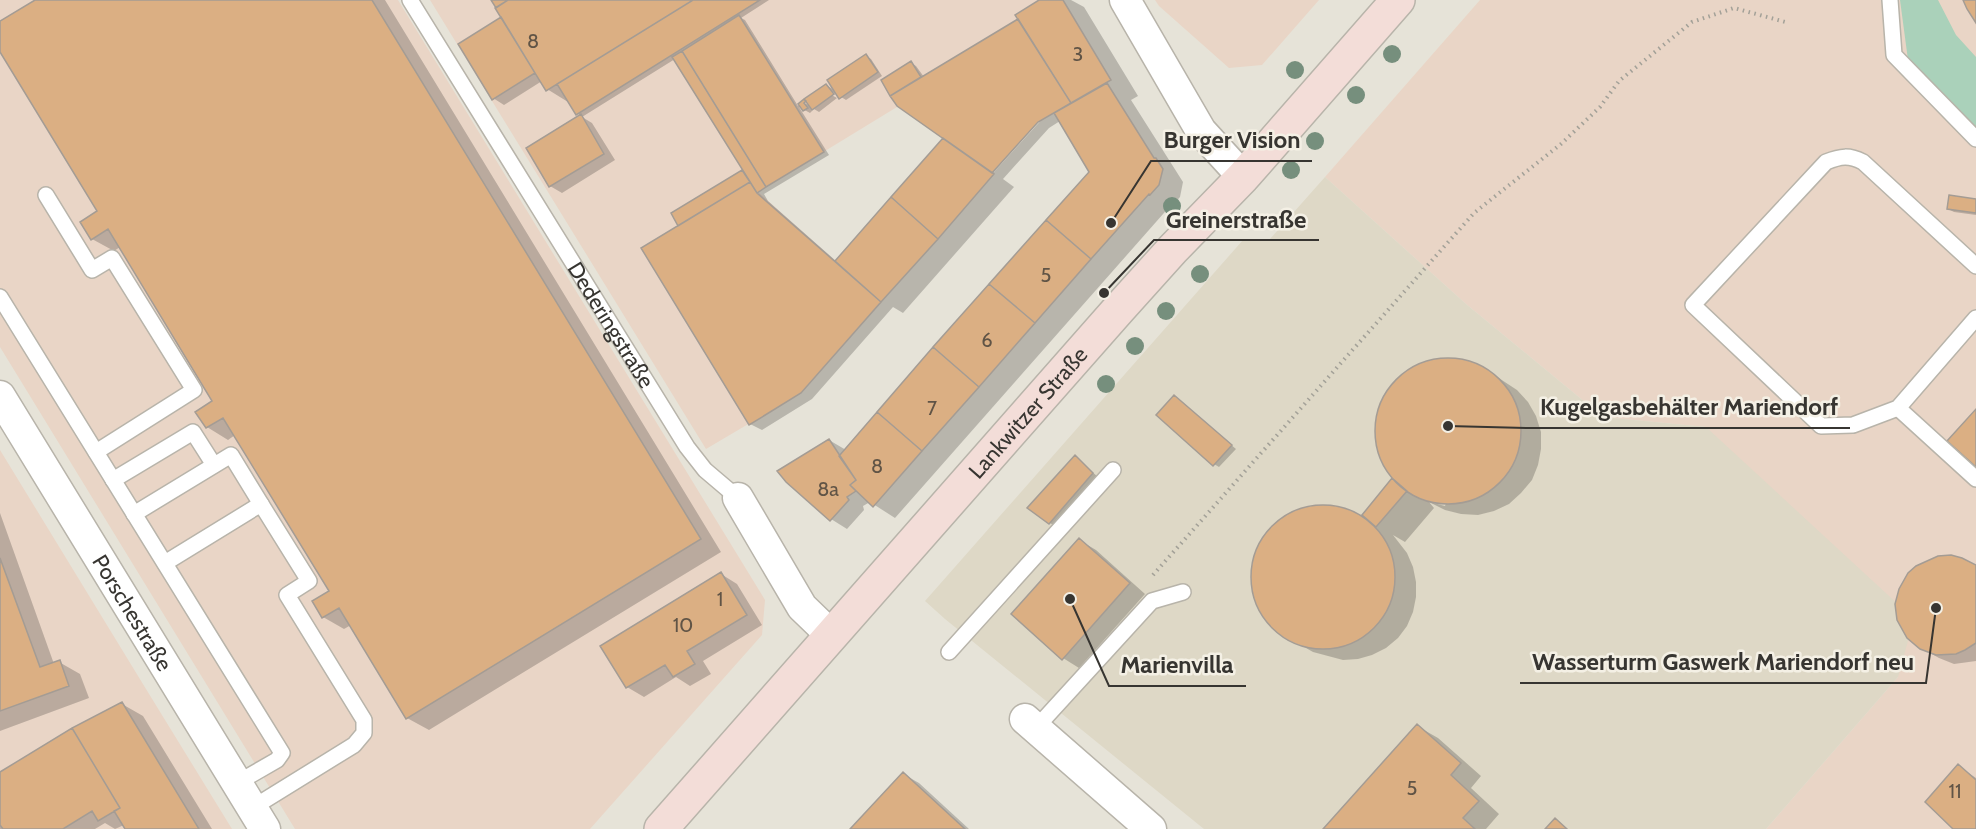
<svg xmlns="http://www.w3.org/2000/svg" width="1976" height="829" viewBox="0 0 1976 829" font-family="Cabin,sans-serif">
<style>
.commercial{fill:#e9d5c6}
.built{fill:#ded8c6}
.green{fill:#aad1ba}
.shadow{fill:#0003;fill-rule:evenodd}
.building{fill:#dbaf83;stroke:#a49c94;stroke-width:1.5}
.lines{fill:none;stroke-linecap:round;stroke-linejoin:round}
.service-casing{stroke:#b8b4aa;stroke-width:18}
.minor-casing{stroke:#b8b4aa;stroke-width:33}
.secondary-casing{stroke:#b8b4aa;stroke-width:36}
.path{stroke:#a3a198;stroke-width:4;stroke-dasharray:1.5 4.5;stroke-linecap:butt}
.service{stroke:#fff;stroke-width:15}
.minor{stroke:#fff;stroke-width:30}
.secondary{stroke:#f3ddd8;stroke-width:33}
.tree{fill:#768f7d}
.labels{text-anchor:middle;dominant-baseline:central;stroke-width:5;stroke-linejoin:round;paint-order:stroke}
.number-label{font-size:20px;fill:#605446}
.street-label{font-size:22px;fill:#373531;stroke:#f4f0e5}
.leader{fill:none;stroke:#373531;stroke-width:2}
.callout-dot{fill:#373531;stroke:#f4f0e5;stroke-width:2}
.callout-label{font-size:24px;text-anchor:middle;font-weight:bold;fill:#373531;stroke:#f4f0e5;stroke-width:5;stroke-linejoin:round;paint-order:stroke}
</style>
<rect width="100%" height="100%" fill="#e6e3d8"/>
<!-- commercial -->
<path class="commercial" d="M0,0h398l367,600 -3,35 -172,194h-295l-295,-482z
M430,0h609l-23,15 55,88 -128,35 -46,-31 -139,85 123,110 -80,91 -95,56z
M1155,0h164l-57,65 -33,3 -70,-62z
M1480,0h496v829h-210l132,-152 -192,-250 -103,-10 -137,-113 -141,-127z
M0,450l146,239 86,140h-232z"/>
<!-- built -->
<path class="built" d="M1325,177l141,127 137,113 103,10 208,192 -16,58 -132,152h-562l-259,-210 -20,-18 318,-361 27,-1z"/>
<!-- green -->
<path class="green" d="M1900,0h38l18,35 20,22v73l-68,-70z"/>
<!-- shadow -->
<path class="shadow" d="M38,0h347l336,552 -292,178 -22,-12 -56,-93 -7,4 -21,-12 8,-26 -96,-156 -7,5 -21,-13 7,-25 -94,-155 -6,4 -22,-12 7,-27 -99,-163v-26z
M492,0h277l-28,18 4,2 53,86 5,-4 10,6 13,-23 10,6 30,-35 5,3 11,17 -36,24 -18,-11 -2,3 11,6 -18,14 -10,-6 3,5 -2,2 -11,-6 30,48 -65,39 4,7 68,60 109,-123 -47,-33 -15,-25 28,-17 5,3 8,11 96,-58 22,-19h29l13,7 54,89 -7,4 52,82 -3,15 -8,9 -1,-1 -276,313 -25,-16 -7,4 1,4 -17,19 -16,-10 -2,-79 17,10 245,-278 -31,-51 -11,7 -46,51 11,8 -111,126 -10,-6 -81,92 -50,31 -12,-6 -70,-198 -7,-12 71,-43 -69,-112 -93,58 10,6 23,37 -53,33 -12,-7 31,-70 -4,-3 -9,-11 -21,-13 -5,-8 -38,24 -11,-7 13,-76zM1042,115l2,2 -50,55h-4z
M1976,201v14l-22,-3 -6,-3z
M1450,359l17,2 15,6 35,23 11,12 8,14 5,16v17l-3,16 -6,15 -11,13 -12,11 -15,7 -16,4 -17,-1 -16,-4 -16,-8 5,6 -29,34 -12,-7 14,18 6,14 3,15v15l-3,15 -6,14 -9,12 -12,10 -14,7 -14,4 -15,1 -30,-8 -35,-20 -10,-11 -9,-13 -5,-15 -2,-15 2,-15 4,-15 8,-13 10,-11 12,-9 14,-6 15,-3h15l15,4 15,7 32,-38 -10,-15 -5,-16 -3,-16 2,-17 5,-15 9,-14 12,-12 14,-8 16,-5zM1422,497l24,6 -1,3 -19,-5z
M1174,397l62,52 -17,18 -5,-3z
M1075,457l23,20 -43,49 -5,-3z
M0,513l54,151 5,-2 21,12 9,24 -89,33z
M1079,540l17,10 49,44 -66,74 -16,-10z
M1976,566v95l-22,3 -15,-6 -18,-10z
M721,574l16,10 25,41 -59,36 8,13 -21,12 -14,-9 -32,20 -17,-10z
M122,704l21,12 69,113h-85l-3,-4 -9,4 -10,-6 -10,6h-95v-56z
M1417,726l21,12 43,38 -10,12 28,26 -13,15h-161z
M1958,766l18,12v51h-21z
M903,774l16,9 50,46h-117z"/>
<!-- building -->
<path class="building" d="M35,0h337l329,539 -295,180 -67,-111 -17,10 -10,-17 17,-10 -106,-173 -17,10 -11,-16 17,-11 -104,-172 -17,11 -11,-18 17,-11 -97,-159v-31z
M491,0h17l-12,8z
M508,0h185l-147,91 -51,-83z
M693,0h67l-184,115 -19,-31z
M1039,0h24l48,80 -40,23 -56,-88z
M1963,0h13v23l-9,-14z
M739,15l85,137 -58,35 -84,-136z
M501,17l34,56 -43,27 -34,-56z
M1018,19l53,84 -33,19 -46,51 -95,-67 -7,-10z
M682,51l84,136 -9,6 -85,-136z
M866,54l12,18 -39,27 -12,-19z
M911,61l10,16 -31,19 -9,-16z
M1107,83l47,75h2l7,11 -4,16 -9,10 -1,-1 -58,65 -45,-39 43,-48 -35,-59z
M826,84l8,10 -22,16 -8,-11z
M804,99l2,2 -2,2 4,5 -5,3 -5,-7z
M581,114l23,40 -55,33 -23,-39z
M943,138l51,36 -56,65 -47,-42z
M742,170l8,12 -72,44 -7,-13z
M750,182l7,11 124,109 -80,91 -52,32 -108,-177z
M1949,195l27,4v14l-29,-4z
M891,197l47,42 -57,63 -46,-41z
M1046,220l45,39 -56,64 -46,-39z
M989,284l46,39 -56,64 -46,-40z
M933,347l46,40 -57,64 -45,-39z
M1375 431a73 73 0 1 1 146 0a73 73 0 1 1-146 0Z
M1174,395l58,50 -19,21 -57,-51z
M1976,409v58l-29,-26z
M877,412l45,39 -49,56 -23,-22 6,-5 -17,-24z
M829,439l27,41 -6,5 6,6 -9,6 2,3 -19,21 -44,-39 -9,-11z
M1075,455l18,18 -44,51 -22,-16z
M1392,478l15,13 -31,36 -14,-12z
M1251 577a72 72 0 1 1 144 0a72 72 0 1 1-144 0Z
M1079,538l51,45 -68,77 -51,-46z
M1951,555l11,3 14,7v78l-11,7 -9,4 -20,1 -16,-6 -13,-11 -10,-18 -2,-16 4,-15 9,-16 8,-7 22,-10z
M0,558l40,109 20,-7 9,26 -69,25z
M721,572l26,43 -60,36 8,13 -22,13 -8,-12 -39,23 -26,-42z
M122,702l77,127h-74l-11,-18 6,-3 -48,-80z
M1417,724l44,39 -10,12 28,26 -16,17 12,11h-152z
M72,728l48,80 -22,13 -6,-10 -29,18h-60l-3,-4v-53z
M1958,764l18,16v49h-23l-28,-27z
M903,772l62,57h-115z
M1555,818l12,11h-22z"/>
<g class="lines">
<defs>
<g id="service">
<path id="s1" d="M410,0l277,447 18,23 33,28"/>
<path d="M1890,0l4,55 82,84"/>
<path d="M46,195l46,75 20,-12 82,132 -98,62"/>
<path d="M1976,266l-113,-104c-14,-7 -22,-6 -37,0l-133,143 128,121 32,-1 45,-17 78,-90"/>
<path d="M0,297l282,456 -5,7 -40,23"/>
<path d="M1898,408l78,71"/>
<path d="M113,480l80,-48 21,33"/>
<path d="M134,514l97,-59 30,49"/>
<path d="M165,563l96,-59 48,77 -22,14 77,125v13l-10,12 -102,63"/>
<path d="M949,652l164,-182"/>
<path d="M1035,729l117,-128 31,-9"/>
</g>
<g id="minor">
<path d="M1125,0l76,131 42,46"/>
<path id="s2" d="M0,396l265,433"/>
<path d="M738,498l64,109 29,28"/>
<path d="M1025,719l126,110"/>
</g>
<g id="secondary">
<path id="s3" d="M661,829l457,-519 55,-61 70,-72 155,-177"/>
</g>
</defs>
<!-- service casing -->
<use href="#service" class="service-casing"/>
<!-- minor casing -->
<use href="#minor" class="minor-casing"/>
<!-- secondary casing -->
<use href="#secondary" class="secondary-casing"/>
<!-- path -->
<path class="path" d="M1153,575l321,-362 87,-69 39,-37 19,-26 73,-59 42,-14 55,15"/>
<!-- service -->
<use href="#service" class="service"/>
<!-- minor -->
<use href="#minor" class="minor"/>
<!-- secondary -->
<use href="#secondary" class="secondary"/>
</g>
<!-- trees -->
<g class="tree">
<circle cx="1392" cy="54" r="9"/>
<circle cx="1295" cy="70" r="9"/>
<circle cx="1356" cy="95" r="9"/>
<circle cx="1315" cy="141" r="9"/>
<circle cx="1291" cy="170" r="9"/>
<circle cx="1172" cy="206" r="9"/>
<circle cx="1200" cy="274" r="9"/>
<circle cx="1166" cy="311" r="9"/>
<circle cx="1135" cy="346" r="9"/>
<circle cx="1106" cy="384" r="9"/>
</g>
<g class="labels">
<!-- number labels -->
<g class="number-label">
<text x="533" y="41">8</text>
<text x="1078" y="54">3</text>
<text x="1046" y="275">5</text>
<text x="987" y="340">6</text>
<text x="932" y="408">7</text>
<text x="877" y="466">8</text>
<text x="828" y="489">8a</text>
<text x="720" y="599">1</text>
<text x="683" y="625">10</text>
<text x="1412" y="788">5</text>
<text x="1955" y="791">11</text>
</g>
<!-- street labels -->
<g class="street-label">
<text stroke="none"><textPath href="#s1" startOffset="382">Dederingstraße</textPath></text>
<text stroke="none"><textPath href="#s3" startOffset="555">Lankwitzer Straße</textPath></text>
<text stroke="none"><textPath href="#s2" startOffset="254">Porschestraße</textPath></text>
</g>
</g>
<!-- callouts -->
<path class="leader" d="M1111 223L1151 161H1312M1104 293L1154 240H1319M1448 426L1528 428H1850M1936 608L1926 683H1520M1070 599L1109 686H1246"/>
<g class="callout-dot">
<circle cx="1111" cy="223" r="6"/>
<circle cx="1104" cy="293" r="6"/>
<circle cx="1448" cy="426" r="6"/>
<circle cx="1936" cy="608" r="6"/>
<circle cx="1070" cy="599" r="6"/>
</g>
<g class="callout-label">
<text x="1232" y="148">Burger Vision</text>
<text x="1236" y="228">Greinerstraße</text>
<text x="1689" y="415">Kugelgasbehälter Mariendorf</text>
<text x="1723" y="670">Wasserturm Gaswerk Mariendorf neu</text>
<text x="1177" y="673">Marienvilla</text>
</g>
</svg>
